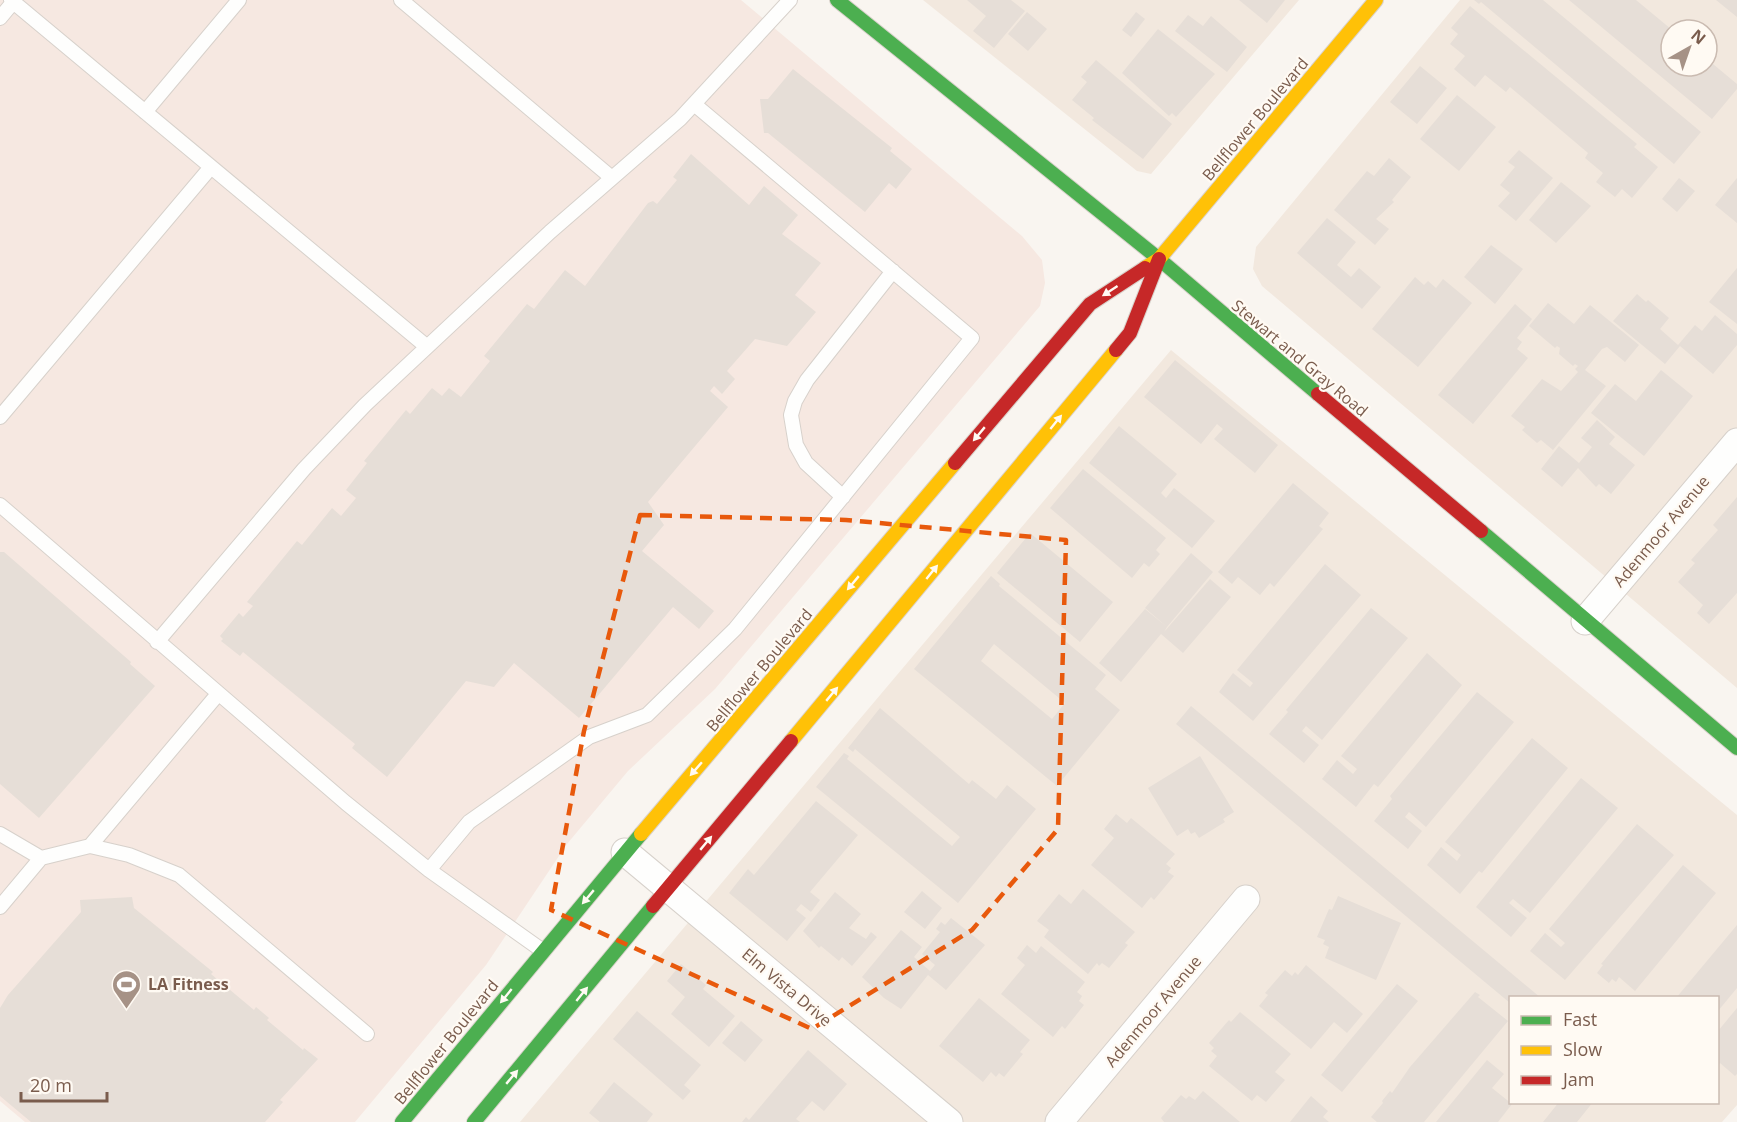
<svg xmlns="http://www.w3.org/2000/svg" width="1737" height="1122" viewBox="0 0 1737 1122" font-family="'Open Sans',sans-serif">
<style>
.residential{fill:#f2e8de;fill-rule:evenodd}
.commercial{fill:#f6e8e1}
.building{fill:#e6ded7;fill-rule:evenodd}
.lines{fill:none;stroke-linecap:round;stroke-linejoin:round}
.lane-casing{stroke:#d7d1cb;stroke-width:16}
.street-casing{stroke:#d7d1cb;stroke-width:29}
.fast-casing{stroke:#d9d2cb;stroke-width:16}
.slow-casing{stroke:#d9d2cb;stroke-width:16}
.jam-casing{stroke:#d9d2cb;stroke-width:16}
.lane{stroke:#fefefd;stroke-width:14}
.street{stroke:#fefefd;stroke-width:27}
.fast{stroke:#4caf50;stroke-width:14}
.slow{stroke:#ffc107;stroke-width:14}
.jam{stroke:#c62828;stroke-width:14}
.oneway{fill:#fffaf3}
.marked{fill:none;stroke:#e8590c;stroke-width:4.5;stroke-dasharray:12 8;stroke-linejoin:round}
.labels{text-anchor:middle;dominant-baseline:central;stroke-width:4.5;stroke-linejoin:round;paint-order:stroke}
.street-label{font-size:16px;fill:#7a5c4d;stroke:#fffaf3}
.poi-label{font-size:16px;font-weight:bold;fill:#7a5c4d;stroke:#fffaf3;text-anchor:start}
</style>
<rect width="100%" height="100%" fill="#f9f5f0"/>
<!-- residential -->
<path class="residential" d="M923,0h376l-148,174 -14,-3z
M1460,0h277v688l-475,-402 -9,-17 3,-22zM1671,30h36v36h-36z
M1171,350l566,465v290l-15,17h-1202zM1510,998h208v104h-208z"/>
<!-- commercial -->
<path class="commercial" d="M0,0h741l281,236 20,24 3,23 -5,23 -325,383 -87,82 -61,73 -81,121 -131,157h-330l-25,-21z"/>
<!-- building -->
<path class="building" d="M967,0h44l14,11 -31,37 -21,-17 13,-15z
M1239,0h46l-18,23z
M1474,0h69l158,132 -27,32 -193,-162 -2,2z
M1569,0h67l35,29v37h36v-7l30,25v5l-25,30z
M1716,0h21v17z
M1470,6l167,138 -3,3 24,20 -26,31 -10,-9 -7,8 -19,-15 7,-9 -18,-15 3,-5 -78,-66 -4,5 -21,-17 -10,12 -21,-18 11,-13 -15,-12 8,-10 -7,-6z
M1027,12l20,17 -19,22 -20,-17z
M1136,12l9,7 -14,18 -9,-7z
M1188,15l15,11 8,-10 36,31 -20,25 -52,-41z
M1158,29l57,45 -39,43 -4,-4 -3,3 -47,-43z
M1096,60l76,64 -29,35 -51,-39 2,-2 -22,-18 15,-18 -6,-5z
M1420,66l27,22 -30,36 -27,-22z
M793,69l99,79 -2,3 22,18 -16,20 -7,-6 -24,29 -97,-79h-4l-4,-34h8z
M1457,95l39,32 -37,44 -39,-32z
M1519,150l34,28 -37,43 -18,-15 12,-13 -10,-8 15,-18 -7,-5z
M691,154l58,51 15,-19 34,29 -16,19 39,29 -26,32 21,17 -29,34 -32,-7 -28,32 8,8 -13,15 -8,-8 -4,5 18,16 -80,95 16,23 -22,26 72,60 -15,18 -26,-22 -94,111 -65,-55 -20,24 -28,-6 -79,96 -35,-29 3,-4 -112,-92 -3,4 -19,-15 2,-2 -3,-3 19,-23 4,4 10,-11 -6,-4 50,-61 5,4 30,-37 9,8 15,-18 -10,-8 21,-27 -3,-2 42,-51 4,4 22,-26 10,8 7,-8 12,9 29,-36 -6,-5 43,-52 7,5 31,-39 20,16 63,-83 5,-2 4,3 20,-24 -4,-3z
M1389,158l22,19 -19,23 2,2 -18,17 13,10 -14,16 -41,-35 33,-39 7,5z
M1679,178l16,13 -18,21 -15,-13z
M1737,178v45l-22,-18z
M1561,182l30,24 -35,37 -27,-23z
M1327,218l29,24 -19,23 14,12 8,-9 22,19 -19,22 -65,-56z
M1491,245l32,24 -28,35 -31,-27z
M1737,268v56l-28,-22z
M1415,277l9,8 4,-4 8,7 7,-9 29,24 -54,64 -46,-38z
M1637,294l9,8 2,-2 21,18 -9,11 18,16 17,-20 7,6 13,-16 22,19v11l-24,29 -33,-28 -15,18 -52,-43z
M1548,303l26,21 16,-19 49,40 -14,17 -18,-15 -5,2 -17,21 21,16 -53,64 -12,-10 -4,3 -15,-13 3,-3 -14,-11 31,-37 19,12 17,-19 -3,-3 3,-3 -3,-2 -2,2 -14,-12 1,-6 -3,-2 -2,2 -26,-22z
M1515,304l17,15 -15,19 5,4 -5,7 11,9 -55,66 -35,-29z
M1175,360l103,85 -23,28 -41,-34 9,-10 -6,-5 -16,20 -57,-47z
M1661,370l32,26 -49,60 -53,-43 24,-29 21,17z
M1597,420l18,17 -6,7 26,21 -24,29 -12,-10 -3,3 -18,-19 -16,19 -21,-18 18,-23 20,17 13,-16 -11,-9z
M1119,426l58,48 -16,19 5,5 8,-10 41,33 -23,27 -103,-85z
M1083,469l83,69 -10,12 4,4 -11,13 -5,-4 -12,15 -82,-70z
M1293,483l36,30 -10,13 4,3 -49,58 -4,-4 -10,12 -22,-18 -6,7 -14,-12z
M1737,497v96l-28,31 -12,-11 6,-8 -25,-23 17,-19 -4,-3 27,-30 -5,-5z
M1030,533l83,69 -33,40 -83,-69z
M0,552h4l127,110 -1,2 25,22 -116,132 -39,-34z
M1191,553l22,19 -46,55 -22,-19z
M1325,564l36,31 -108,126 -34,-29 14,-19 17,14 3,-4 -16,-13z
M991,576l9,8 -1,2 107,89 -11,14 25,21 -63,76 -143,-117zM994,644l71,59 -13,16 -71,-58z
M1210,579l21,18 -48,56 -22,-19 -40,48 -22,-19 46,-54 22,18 -3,5z
M1371,608l37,30 -86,102 -16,-14 -4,5 17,14 -15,18 -35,-29 19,-22 -2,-2z
M1427,653l35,32 -84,102 -4,-3 -18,23 -34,-28 15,-19 16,14 4,-5 -16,-13z
M1477,692l37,30 -88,105 -17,-15 -4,5 17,14 -14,18 -34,-28 18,-22 -2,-3z
M1191,706l350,292h-31v5l-334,-279z
M880,708l89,76 3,-4 24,19 11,-14 29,24 -78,94 -142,-116 28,-34 5,3 -2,3 105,87 8,-9 -105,-88 -2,3 -5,-4z
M1532,738l36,30 -86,105 -3,-2 -19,23 -33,-29 14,-18 16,14 4,-6 -16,-13z
M1200,756l34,56 -11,7 2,3 -26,16 -4,-6 -4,2 -3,-5 -11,7 -29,-48z
M1581,778l37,30 -88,105 -17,-14 -4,4 18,15 -16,19 -35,-30z
M816,801l42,34 -48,57 10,8 -9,12 -10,-8 -5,6 10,8 -19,23 -58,-48 19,-24 6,6z
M1116,814l11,9 4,-5 44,36 -9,10 5,4 -3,4 6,4 -20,24 -3,-3 -9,11 -51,-43 23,-27 -10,-9z
M1637,824l37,31 -109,125 -35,-29 15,-18 16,14 4,-4 -16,-14z
M1683,865l33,28 -81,98 -16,-14 -3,5 -4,-3 -3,4 -12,-10 6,-8 -2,-1z
M1083,889l52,43 -10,11 3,2 -19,23 -7,-5 -3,3 -2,-3 -9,11 -44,-37 5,-7 -12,-9 22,-27 12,10z
M922,891l20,17 -17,21 -21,-17z
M835,892l26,22 -12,14 17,11 5,-7 6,5 -25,29 -10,-9 -3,4 -18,-15 -2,2 -16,-17z
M1338,896l63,27 -25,57 -51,-22 4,-11 -6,-3 2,-4 -8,-3 12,-28 3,1z
M132,897l2,11 79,64 -2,2 43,36 2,-3 13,11 -2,2 36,30 1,-2 14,11 -38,41 3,2 -18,20h-234l-31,-26v-88l8,-13 73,-83 -1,-12z
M951,918l34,27 -39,45 -18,-15 -27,34 -17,-11 -22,-21 39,-47 21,17 -8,10 16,14 5,-6 -13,-11 18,-22 -4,-3 5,-7 4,3z
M1737,925v63l-19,23v-13h-42z
M1027,945l9,8 5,-7 44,36 -8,10 5,4 -3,5 5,4 -19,24 -3,-3 -9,11 -52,-43 24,-29 -8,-7z
M681,964l25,21 -3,4 32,27 -26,31 -38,-33 14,-17 -18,-16z
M1306,965l57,49 -16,19 -13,-11 -23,27 -52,-43 9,-11 -3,-2 20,-23 7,6 3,-4 3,3z
M1397,984l21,17 -76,91 -21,-17z
M1475,992l5,3 -2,2 30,24 -84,101h-47l-6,-5 12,-14 -1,-2 8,-10 2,2 18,-26z
M979,998l51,42 -10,12 3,2 -19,23 -5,-4 -3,4 -5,-5 -8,10 -44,-36z
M1737,1008v66l-2,2 -15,-13 -2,3v-35z
M637,1011l64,54 -17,20 7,6 -8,9 -70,-61z
M1240,1012l51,42 -16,18 10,8 -19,22 -9,-7 -5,6 -43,-35 8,-10 -6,-5 3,-3 -5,-5 20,-23 2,2z
M741,1021l22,19 -18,22 -23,-19z
M808,1050l39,34 -23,27 -12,-10 -16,18 4,3h-58l4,-5 3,3z
M1487,1060l17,14 -12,14 20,16 -14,18h-62z
M614,1082l39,32 -6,8h-47l-11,-9z
M1203,1091l37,31h-76l-3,-4 20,-23 5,4 3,-3 6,4z
M1311,1096l17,15 -5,6 6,5h-39z
M1559,1102h34l-16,20h-34z"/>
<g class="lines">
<defs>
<path id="lane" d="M11,0l415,346
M401,0l211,178
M0,18l15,-18
M145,112l94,-112
M0,417l211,-250
M843,497l-37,-34 -10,-18 -5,-30 4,-14 12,-21 86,-109
M0,505l346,298 83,67 114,81
M157,642l147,-173 61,-64 185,-173 130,-113 110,-119
M218,694l-128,152 39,9 50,20 188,159
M0,834l41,24
M429,870l40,-48 120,-85 58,-22 88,-86 237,-291 -278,-234
M0,907l41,-49 49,-12"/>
<path id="street" d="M1585,621l152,-179
M625,852l324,270
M1059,1122l187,-223"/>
<path id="fast" d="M837,0l322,259 159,135
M1481,531l256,217
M402,1122l239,-288
M474,1122l179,-216"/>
<path id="slow" d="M1145,268l14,-9 217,-259
M791,741l325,-391
M641,834l314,-371"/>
<path id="jam" d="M1116,350l14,-17 29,-74
M1318,394l163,137
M955,463l135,-159 55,-36
M653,906l138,-165"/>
</defs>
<!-- lane casing -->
<use href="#lane" class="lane-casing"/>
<!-- street casing -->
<use href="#street" class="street-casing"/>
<!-- fast casing -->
<use href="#fast" class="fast-casing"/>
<!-- slow casing -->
<use href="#slow" class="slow-casing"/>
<!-- jam casing -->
<use href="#jam" class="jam-casing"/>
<!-- lane -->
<use href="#lane" class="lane"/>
<!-- street -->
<use href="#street" class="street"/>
<!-- fast -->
<use href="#fast" class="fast"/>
<!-- slow -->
<use href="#slow" class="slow"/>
<!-- jam -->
<use href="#jam" class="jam"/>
</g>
<!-- one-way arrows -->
<defs><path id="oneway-solid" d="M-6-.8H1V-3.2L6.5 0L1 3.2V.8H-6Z" transform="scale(1.5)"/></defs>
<g class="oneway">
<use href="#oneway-solid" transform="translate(1110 291) rotate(147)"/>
<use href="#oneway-solid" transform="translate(1056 422) rotate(-51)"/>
<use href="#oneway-solid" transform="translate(979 434) rotate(130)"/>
<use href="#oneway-solid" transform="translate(932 572) rotate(-51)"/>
<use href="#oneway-solid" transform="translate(853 583) rotate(130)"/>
<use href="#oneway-solid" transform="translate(832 694) rotate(-50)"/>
<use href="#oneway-solid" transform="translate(696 769) rotate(131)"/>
<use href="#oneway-solid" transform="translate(706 843) rotate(-50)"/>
<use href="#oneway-solid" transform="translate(588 897) rotate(130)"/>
<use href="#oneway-solid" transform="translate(582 994) rotate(-51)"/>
<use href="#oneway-solid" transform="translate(506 996) rotate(129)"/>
<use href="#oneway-solid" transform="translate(512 1077) rotate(-50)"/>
</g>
<!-- marked area -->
<path class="marked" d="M640,515l206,5 220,20 -8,289 -86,101 -160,99 -261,-119 33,-179z"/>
<!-- icons -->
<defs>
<symbol id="stadium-pin" viewBox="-11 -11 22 30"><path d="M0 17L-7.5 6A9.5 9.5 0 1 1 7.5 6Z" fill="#a69286" stroke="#fffaf3"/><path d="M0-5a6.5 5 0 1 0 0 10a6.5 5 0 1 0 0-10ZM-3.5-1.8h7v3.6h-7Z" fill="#fff"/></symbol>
</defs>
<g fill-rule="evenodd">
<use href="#stadium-pin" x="110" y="968" width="33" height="45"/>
</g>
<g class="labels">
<!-- street labels -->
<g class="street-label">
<text transform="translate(1255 119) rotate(-50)">Bellflower Boulevard</text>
<text transform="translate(1300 358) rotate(40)">Stewart and Gray Road</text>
<text transform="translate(1661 531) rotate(-50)">Adenmoor Avenue</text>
<text transform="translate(759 670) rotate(-50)">Bellflower Boulevard</text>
<text transform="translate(787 987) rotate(40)">Elm Vista Drive</text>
<text transform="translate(1153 1011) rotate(-50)">Adenmoor Avenue</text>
<text transform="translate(446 1042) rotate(-51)">Bellflower Boulevard</text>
</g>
<!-- poi labels -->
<g class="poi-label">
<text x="148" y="984">LA Fitness</text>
</g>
</g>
<!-- legend -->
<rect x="1509" y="996" width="210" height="108" fill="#fffaf3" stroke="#cabbb1" stroke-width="1.5"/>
<rect x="1521" y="1016" width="30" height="9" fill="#4caf50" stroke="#cabbb1" stroke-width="1.5"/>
<text x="1563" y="1026" font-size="18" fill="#7a5c4d">Fast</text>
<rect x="1521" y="1046" width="30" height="9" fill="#ffc107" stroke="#cabbb1" stroke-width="1.5"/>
<text x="1563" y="1056" font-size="18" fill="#7a5c4d">Slow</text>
<rect x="1521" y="1076" width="30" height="9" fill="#c62828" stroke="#cabbb1" stroke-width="1.5"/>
<text x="1563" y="1086" font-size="18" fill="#7a5c4d">Jam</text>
<!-- north arrow -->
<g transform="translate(1689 48) rotate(40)"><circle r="28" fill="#fffaf3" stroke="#cabbb1" stroke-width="1.5"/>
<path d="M0-4.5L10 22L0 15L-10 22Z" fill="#a69286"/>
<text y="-9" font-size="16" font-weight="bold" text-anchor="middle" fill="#7a5c4d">N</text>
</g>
<!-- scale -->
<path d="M21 1092v9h86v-9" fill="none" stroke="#7a5c4d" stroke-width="3"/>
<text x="30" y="1092" font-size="18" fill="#7a5c4d" stroke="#fffaf3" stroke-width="4.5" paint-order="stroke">20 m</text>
</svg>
